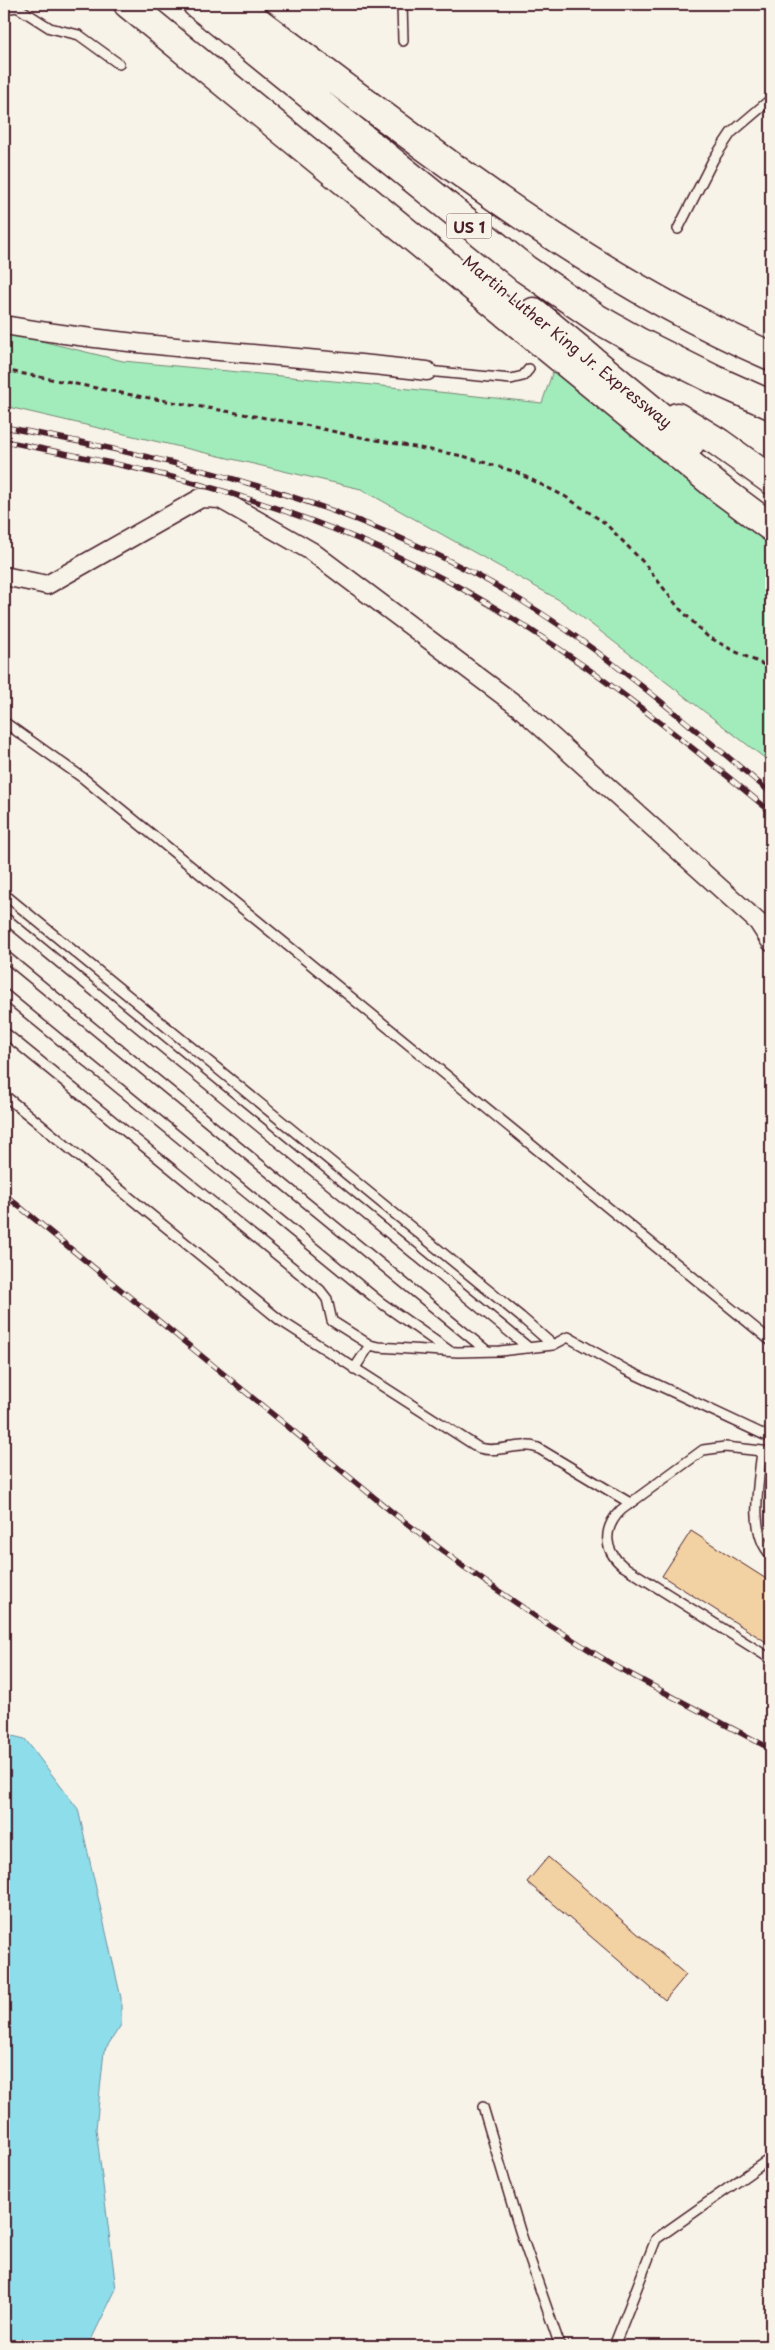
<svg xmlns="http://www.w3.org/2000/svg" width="775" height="2350" viewBox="0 0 775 2350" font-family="'Playpen Sans',sans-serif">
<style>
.green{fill:#a2ecbb;stroke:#768673}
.water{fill:#8eddeb;stroke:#73919e}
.building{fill:#f2d1a3;stroke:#4a1f2b}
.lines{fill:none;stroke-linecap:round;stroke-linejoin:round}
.lane-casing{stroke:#4a1f2b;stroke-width:12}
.street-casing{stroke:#4a1f2b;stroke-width:21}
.highway-casing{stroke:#4a1f2b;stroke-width:31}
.path{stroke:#4a1f2b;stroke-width:3;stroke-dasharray:5 4;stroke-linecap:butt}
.lane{stroke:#f7f3e8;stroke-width:9}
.street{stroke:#f7f3e8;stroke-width:18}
.highway{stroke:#f7f3e8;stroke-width:28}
.rail-casing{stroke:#4a1f2b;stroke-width:5.5}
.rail{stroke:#f7f3e8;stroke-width:4;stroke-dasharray:11;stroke-linecap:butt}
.labels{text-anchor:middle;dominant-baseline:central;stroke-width:4;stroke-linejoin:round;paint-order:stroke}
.shield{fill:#f7f3e8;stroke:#7e5f64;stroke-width:1}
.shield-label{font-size:15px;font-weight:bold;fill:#4a1f2b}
.street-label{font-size:16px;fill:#4a1f2b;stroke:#f7f3e8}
</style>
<rect width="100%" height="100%" fill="#f7f3e8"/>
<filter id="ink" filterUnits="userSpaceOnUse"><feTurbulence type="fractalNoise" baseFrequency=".02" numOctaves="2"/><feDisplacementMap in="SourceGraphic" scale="10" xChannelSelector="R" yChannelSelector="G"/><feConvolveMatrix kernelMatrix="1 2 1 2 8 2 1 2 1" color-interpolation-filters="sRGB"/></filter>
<g filter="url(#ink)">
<!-- green -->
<path class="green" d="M4,332l119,29 221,21 198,21 14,-41 215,183v218l-210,-162 -200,-112 -357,-83z"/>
<!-- water -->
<path class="water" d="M4,1734l21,5 53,70 43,189v27l-17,26 -8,78 20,160 -28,57h-84z"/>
<!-- building -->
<path class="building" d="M691,1531l80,51v63l-109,-69z
M548,1857l138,118 -21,25 -138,-118z"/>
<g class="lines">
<defs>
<path id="lane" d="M402,4l1,37
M4,9l13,-2 33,21 29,7 40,29
M678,229l35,-69 18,-27 40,-34
M427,371l84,8 12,-3 6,-7
M4,722l79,56 688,563
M4,894l517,423 32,28
M4,917l525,431
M4,955l483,396
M4,994l376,308 68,48
M4,1032l316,258 7,9 5,22 38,24 8,2 80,5 42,-1 53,-6 15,-8 58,33 145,68
M4,1095l277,226 198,127c20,6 39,-7 59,0l92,55
M354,1369l16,-24
M762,1451c-3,30 -14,81 9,104
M771,1452l-46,-5 -22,3 -82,60c-18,18 -18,40 2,56l148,93
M483,2107l37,124 40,115
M614,2346l42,-107 115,-81"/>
<path id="street" d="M4,325c140,24 282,29 423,46
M4,576l43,9 154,-87 19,1 91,52 209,157 238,214 13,20"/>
<path id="highway" d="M128,4l592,485 51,38
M197,4l328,265 73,50 39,22 78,39 56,25
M234,4c172,127 339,266 537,352
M534,312l157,130
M677,417l41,25 53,38"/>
</defs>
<!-- lane casing -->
<use href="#lane" class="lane-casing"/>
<!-- street casing -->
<use href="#street" class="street-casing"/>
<!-- highway casing -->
<use href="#highway" class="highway-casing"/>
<!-- path -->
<path class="path" d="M4,370l128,25 169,29 48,11 114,21 53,16 50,25 39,26 40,41 33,43 29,29 25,14 39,18"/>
<!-- lane -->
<use href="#lane" class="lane"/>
<!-- street -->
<use href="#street" class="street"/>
<!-- highway -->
<use href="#highway" class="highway"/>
<defs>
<path id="rail" d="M4,427c177,33 352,75 508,168 94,56 176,129 259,198
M4,441c64,13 128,25 191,42 90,25 180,59 262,103 112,61 216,145 314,226
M4,1194l388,318 72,55 74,51 77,48 156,83"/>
</defs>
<!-- rail casing -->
<use href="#rail" class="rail-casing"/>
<!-- rail -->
<use href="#rail" class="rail"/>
</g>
</g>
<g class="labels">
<!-- shield labels -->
<rect class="shield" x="446.5" y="213.5" width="45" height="25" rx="4"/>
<g class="shield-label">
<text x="469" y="226">US 1</text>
</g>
<!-- street labels -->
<g class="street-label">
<text transform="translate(568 341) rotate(39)">Martin Luther King Jr. Expressway</text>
</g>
</g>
<!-- margin -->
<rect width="775" height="2350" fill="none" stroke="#f7f3e8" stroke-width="20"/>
<rect x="10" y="10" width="755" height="2330" fill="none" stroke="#4a1f2b" stroke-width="2" filter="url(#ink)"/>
</svg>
